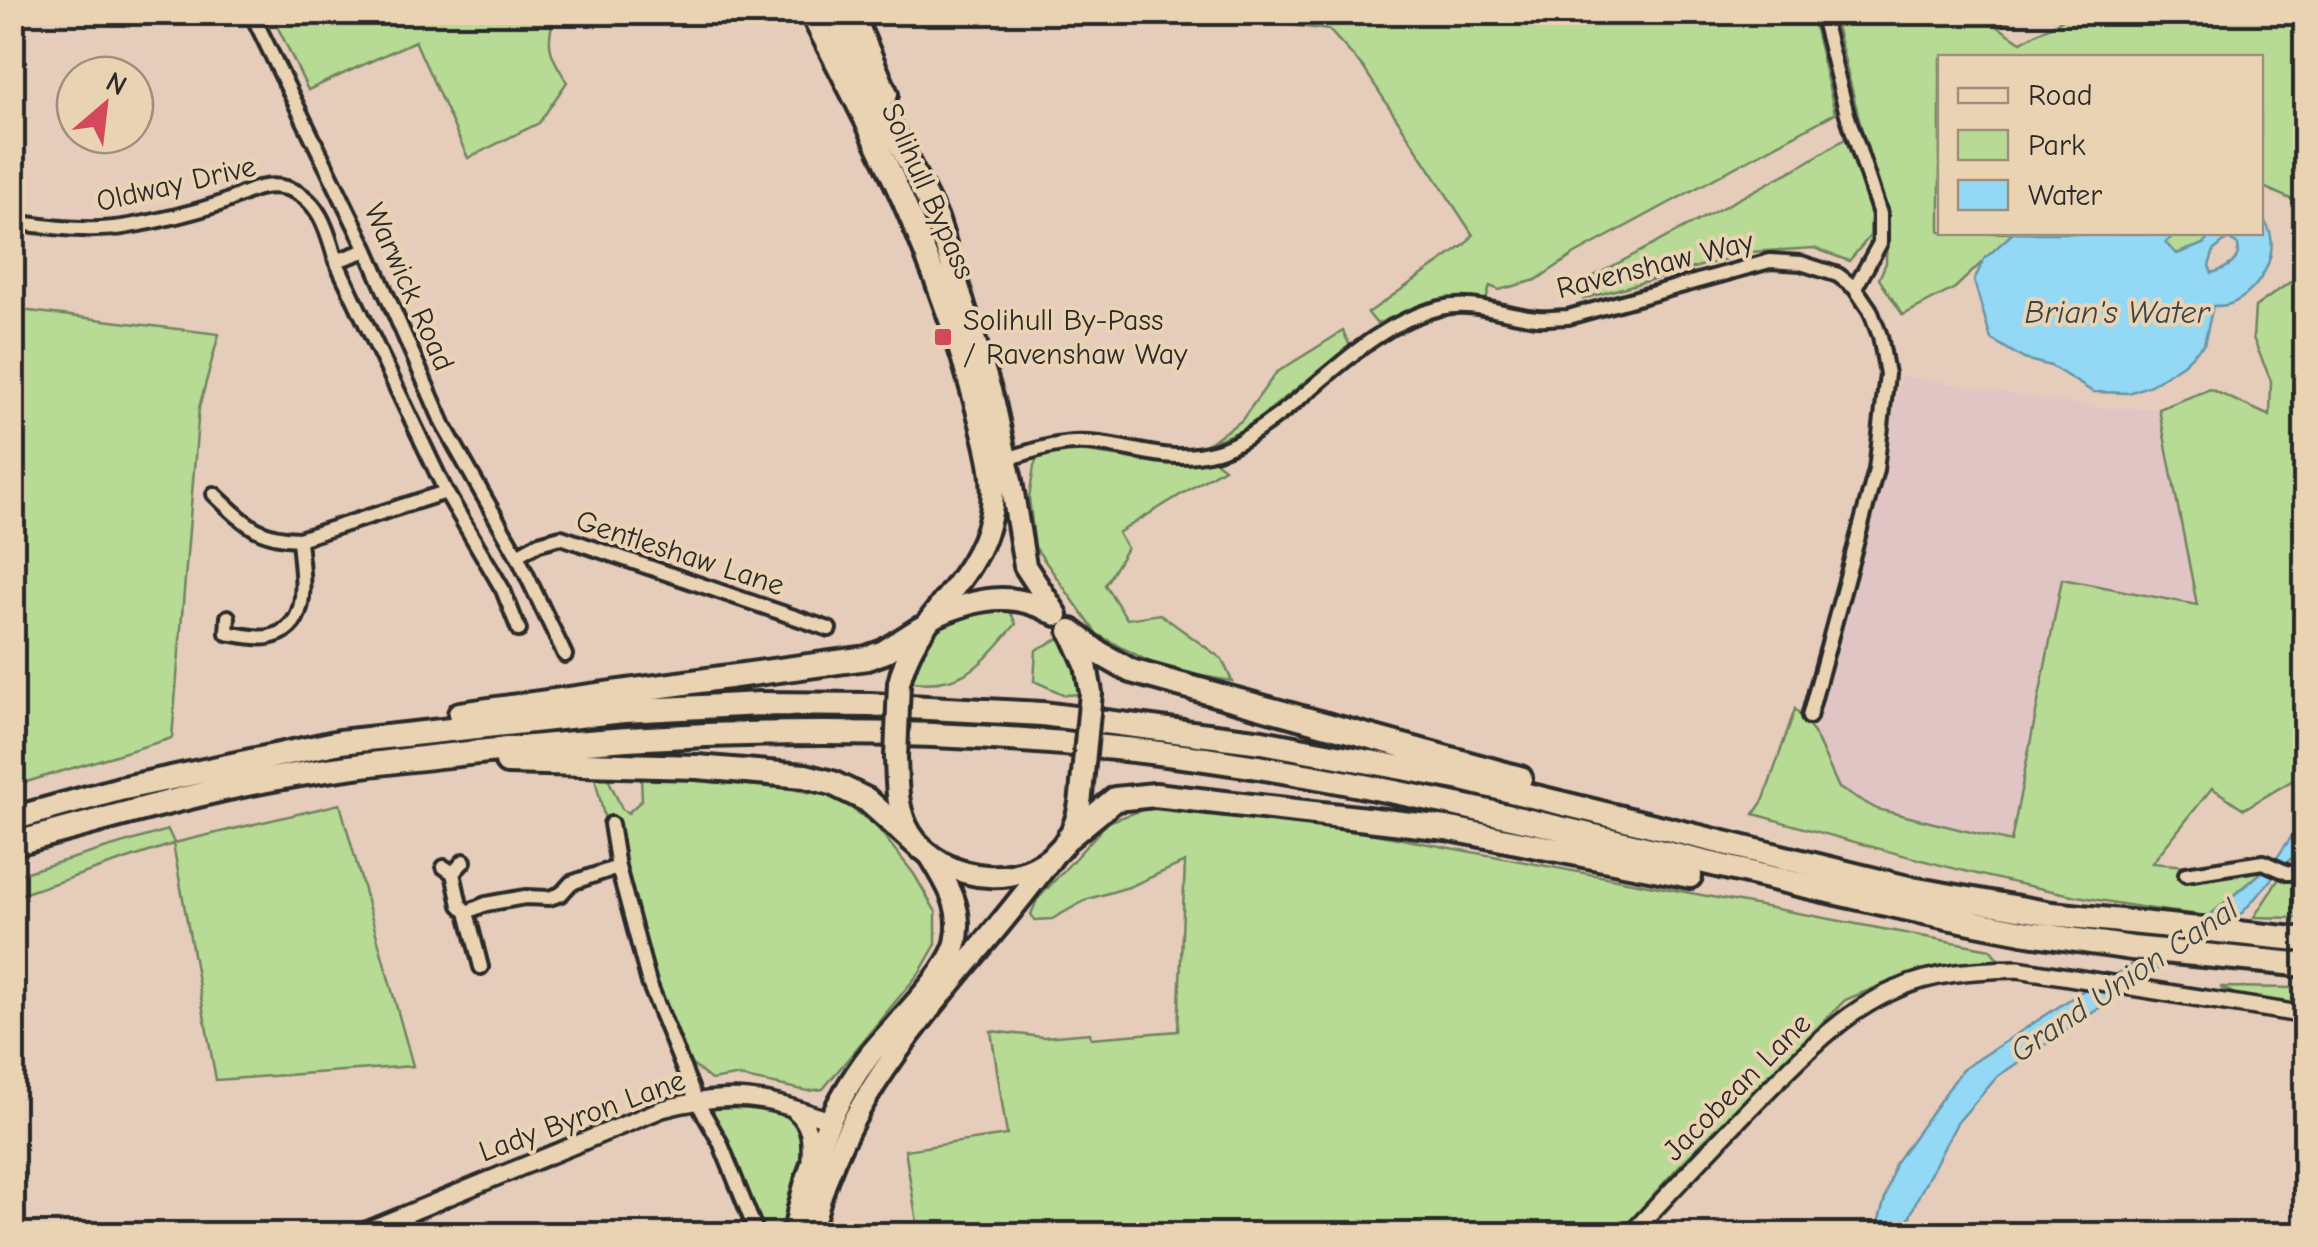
<svg xmlns="http://www.w3.org/2000/svg" width="2318" height="1247" viewBox="0 0 2318 1247" font-family="'Comic Neue',sans-serif">
<style>
.built{fill:#e1c4c4}
.green{fill:#b7db95;stroke:#718360;stroke-width:2.5}
.water{fill:#93d8f4;stroke:#6993a4;stroke-width:2.5;fill-rule:evenodd}
.lines{fill:none;stroke-linecap:round;stroke-linejoin:round}
.minor-casing{stroke:#2b2b2b;stroke-width:20}
.tertiary-casing{stroke:#2b2b2b;stroke-width:22}
.primary-casing{stroke:#2b2b2b;stroke-width:28}
.trunk-casing{stroke:#2b2b2b;stroke-width:28}
.motorway-casing{stroke:#2b2b2b;stroke-width:30}
.minor{stroke:#ead3b3;stroke-width:12}
.tertiary{stroke:#ead3b3;stroke-width:15}
.primary{stroke:#ead3b3;stroke-width:20}
.trunk{stroke:#ead3b3;stroke-width:20}
.motorway{stroke:#ead3b3;stroke-width:22}
.trunk-bridge-casing{stroke:#2b2b2b;stroke-width:28;stroke-linecap:butt}
.trunk-bridge{stroke:#ead3b3;stroke-width:20}
.poi-dot{fill:#d1495b;stroke:#ead3b3;stroke-width:4}
.labels{text-anchor:middle;dominant-baseline:central;stroke-width:8;stroke-linejoin:round;paint-order:stroke}
.street-label{font-size:30px;fill:#2b2b2b;stroke:#ead3b3}
.poi-label{font-size:30px;fill:#2b2b2b;stroke:#ead3b3;text-anchor:start}
.water-label{font-size:32px;font-style:italic;fill:#3b4549;stroke:#ead3b3}
</style>
<rect width="100%" height="100%" fill="#e6ccbb"/>
<filter id="ink" filterUnits="userSpaceOnUse"><feTurbulence type="fractalNoise" baseFrequency=".01" numOctaves="2"/><feDisplacementMap in="SourceGraphic" scale="20" xChannelSelector="R" yChannelSelector="G"/><feConvolveMatrix kernelMatrix="1 2 1 2 8 2 1 2 1" color-interpolation-filters="sRGB"/></filter>
<g filter="url(#ink)">
<!-- built -->
<path class="built" d="M1902,376l194,32 63,1 39,197 -136,-26 -51,263 -134,-34 -38,-21 -25,-55z"/>
<!-- green -->
<path class="green" d="M271,13h285c-12,31 -6,41 11,69l-28,41 -71,35 -53,-117 -107,49z
M1225,13h586l24,100 -260,141 -39,26 -37,10 -9,-4 -4,14 -59,2 -50,22 -9,-11 98,-69 7,-9 -110,-168 -34,-37 -86,-11z
M1833,13h193l-28,14 23,15 53,-29h231v760l-61,36 -32,-21 -60,75 34,3v13l76,-8 -53,45c-154,-16 -306,-60 -455,-102l10,-15 31,-90 19,24 25,55 38,21 134,33 51,-263 135,26 -38,-196 51,-20 60,27 1,-35 -18,-43 2,-31 38,-27 2,-79 -34,-15 -1,-128h-320v174l73,1 -58,55 -52,27 -24,-36 7,-16 1,-52 -19,-56z
M1848,137l23,76 -1,23 -21,25 -35,-13 -64,4 -167,47v-17l221,-118z
M2175,233h36v2l-7,9 -28,10 -10,-11z
M13,309l206,25 -20,74 -27,330 -159,48z
M1343,331l7,15 -103,82 -42,17 36,-24 35,-48z
M1059,448l99,14 56,-2 10,8 -106,65 9,15 -22,37 22,34 33,-5 62,45 10,22 -67,-11 -68,-36 -62,-87 -6,-49 5,-32 5,-12z
M1008,607l8,17c-33,37 -48,64 -104,58 5,-12 9,-27 15,-39 14,-24 55,-34 81,-36z
M1062,637l15,17 7,40 -19,1 -31,-14 2,-31z
M607,776l15,33 6,4 14,-13 -1,-24 150,13 45,8 40,29 38,48 22,38v32l-16,28 -97,117 -15,2 -73,-15 -24,4 -20,-16 -23,-51 -18,-56 -34,-133 -11,-4 -10,-42z
M340,804l73,262 -197,14 -43,-236 -160,53v-21l155,-46 6,13z
M1151,807l144,12 695,130 8,10 -107,22 -46,19 -165,165 -62,69h-699l-14,-84 102,-15 -16,-104 52,6 47,-4 1,5 87,-7 7,-169 -56,25 -41,12 -36,20 -17,1 -4,-6 6,-14 71,-78z
M2305,874v44l-51,-1 26,-40z
M2220,987l85,1v40z
M766,1103c9,5 22,9 28,15 21,22 -3,90 -9,116h-21l-28,-75 -27,-55z"/>
<!-- water -->
<path class="water" d="M2261,217c26,27 0,76 -31,87 -5,2 -11,2 -17,2l-9,38 -21,20 -32,21 -22,8 -36,-1 -42,-26 -27,-7 -33,-20 -17,-58 10,-22 29,-26h162l-9,10 11,11 27,-10 7,-11 49,-1zM2228,239l10,6c3,16 -12,24 -26,28l-3,-7 5,-16z
M2305,817v29l-22,20 -40,46 -245,164 -41,47 -40,76 -14,35h-28l20,-71 67,-93 122,-80 32,-16 93,-58 65,-54z"/>
<g class="lines">
<defs>
<path id="minor" d="M251,12l116,238 77,176 73,129 48,100
M1821,12l26,102 33,100v29l-25,45
M12,222c39,5 78,11 117,4 29,-5 62,-13 90,-22 23,-8 41,-23 67,-16 33,9 42,44 50,73l31,-11
M336,261l110,231 57,98 16,40
M1007,459c28,-9 52,-18 82,-16 48,3 76,22 128,8 21,-6 41,-21 59,-34 53,-39 97,-93 164,-109 33,-8 64,7 97,10 10,1 21,-1 31,-1l202,-56 31,2 37,12 17,13 15,22 10,26 7,38 -11,96 -67,247
M214,494c30,28 42,44 85,45
M517,555l22,-12 22,-6 268,92
M228,617l-1,16c12,2 29,6 41,4 47,-9 33,-63 31,-98l147,-47
M611,824l7,43 31,116 47,117 24,42 37,92
M444,867l9,6 7,32 7,7 19,-8 39,-7 24,1 12,-4 10,-11 47,-16
M453,873l11,-12
M2186,874l77,-12 25,11 18,-1
M467,912l14,55"/>
<path id="tertiary" d="M795,1111c15,13 16,28 15,47
M358,1234l304,-125c72,-19 101,-12 170,12
M1631,1234c44,-47 87,-94 133,-140 39,-39 80,-83 133,-105 38,-17 79,-19 121,-20l288,46"/>
<path id="primary" d="M794,1234c10,-63 38,-131 78,-182 22,-27 76,-78 84,-109 8,-34 -8,-58 -25,-86
M811,1234c30,-152 155,-257 242,-378"/>
<path id="trunk" d="M810,12c68,129 126,245 164,386 10,38 25,81 16,120 -15,67 -76,98 -91,165
M833,12l105,209 56,182 17,78 14,85 32,49
M852,12l35,82
M936,616c38,-17 75,-26 115,-4
M1071,632l15,33 5,28
M896,757c1,26 0,53 14,76 32,53 125,61 159,3 9,-15 12,-35 13,-52"/>
<path id="motorway" d="M1071,631l25,20 35,20 389,107
M460,714l407,-56 17,-6 36,-23
M507,762l190,5 108,9 27,7 35,17 53,47
M12,819l108,-30 220,-47 284,-31 136,-7 110,1 172,9 220,28 200,37 450,110 140,25 254,26
M1069,837l46,-38 40,-4 291,33 244,48
M12,844c77,-20 153,-43 230,-59 85,-18 170,-26 255,-35 254,-26 509,-24 761,17 261,42 516,119 776,167
M2022,932l110,16 174,17"/>
</defs>
<!-- minor casing -->
<use href="#minor" class="minor-casing"/>
<!-- tertiary casing -->
<use href="#tertiary" class="tertiary-casing"/>
<!-- primary casing -->
<use href="#primary" class="primary-casing"/>
<!-- trunk casing -->
<use href="#trunk" class="trunk-casing"/>
<!-- motorway casing -->
<use href="#motorway" class="motorway-casing"/>
<!-- minor -->
<use href="#minor" class="minor"/>
<!-- tertiary -->
<use href="#tertiary" class="tertiary"/>
<!-- primary -->
<use href="#primary" class="primary"/>
<!-- trunk -->
<use href="#trunk" class="trunk"/>
<!-- motorway -->
<use href="#motorway" class="motorway"/>
<defs>
<path id="trunk-bridge" d="M896,757l3,-74
M1082,784l9,-91"/>
</defs>
<!-- trunk-bridge casing -->
<use href="#trunk-bridge" class="trunk-bridge-casing"/>
<!-- trunk-bridge -->
<use href="#trunk-bridge" class="trunk-bridge"/>
</g>
</g>
<!-- markers -->
<rect class="poi-dot" x="933" y="327" width="20" height="20" rx="5"/>
<g class="labels">
<!-- street labels -->
<g class="street-label">
<text transform="translate(176 184) rotate(-13)">Oldway Drive</text>
<text transform="translate(928 191) rotate(66)">Solihull Bypass</text>
<text transform="translate(1655 265) rotate(-14)">Ravenshaw Way</text>
<text transform="translate(409 287) rotate(66)">Warwick Road</text>
<text transform="translate(680 553) rotate(18)">Gentleshaw Lane</text>
<text transform="translate(1737 1087) rotate(-45)">Jacobean Lane</text>
<text transform="translate(582 1116) rotate(-20)">Lady Byron Lane</text>
</g>
<!-- poi labels -->
<g class="poi-label">
<text x="963" y="320">Solihull By-Pass<tspan x="963" dy="34">/ Ravenshaw Way</tspan></text>
</g>
<!-- water labels -->
<g class="water-label">
<text x="2117" y="312">Brian's Water</text>
<text transform="translate(2124 980) rotate(-34)">Grand Union Canal</text>
</g>
</g>
<!-- margin -->
<rect width="2318" height="1247" fill="none" stroke="#ead3b3" stroke-width="50"/>
<rect x="25" y="25" width="2268" height="1197" fill="none" stroke="#2b2b2b" stroke-width="4" filter="url(#ink)"/>
<!-- legend -->
<rect x="1938" y="55" width="325" height="180" fill="#ead3b3" stroke="#9e907d" stroke-width="2.5"/>
<rect x="1958" y="88" width="50" height="15" fill="#ead3b3" stroke="#9e907d" stroke-width="2.5"/>
<text x="2028" y="105" font-size="30" fill="#2b2b2b">Road</text>
<rect x="1958" y="130" width="50" height="30" fill="#b7db95" stroke="#9e907d" stroke-width="2.5"/>
<text x="2028" y="155" font-size="30" fill="#2b2b2b">Park</text>
<rect x="1958" y="180" width="50" height="30" fill="#93d8f4" stroke="#9e907d" stroke-width="2.5"/>
<text x="2028" y="205" font-size="30" fill="#2b2b2b">Water</text>
<!-- north arrow -->
<g transform="translate(105 105) rotate(28)"><circle r="48" fill="#ead3b3" stroke="#9e907d" stroke-width="2.5"/>
<path d="M0-8L18 38L0 25L-18 38Z" fill="#d1495b"/>
<text y="-15" font-size="28" font-weight="bold" text-anchor="middle" fill="#2b2b2b">N</text>
</g>
</svg>
